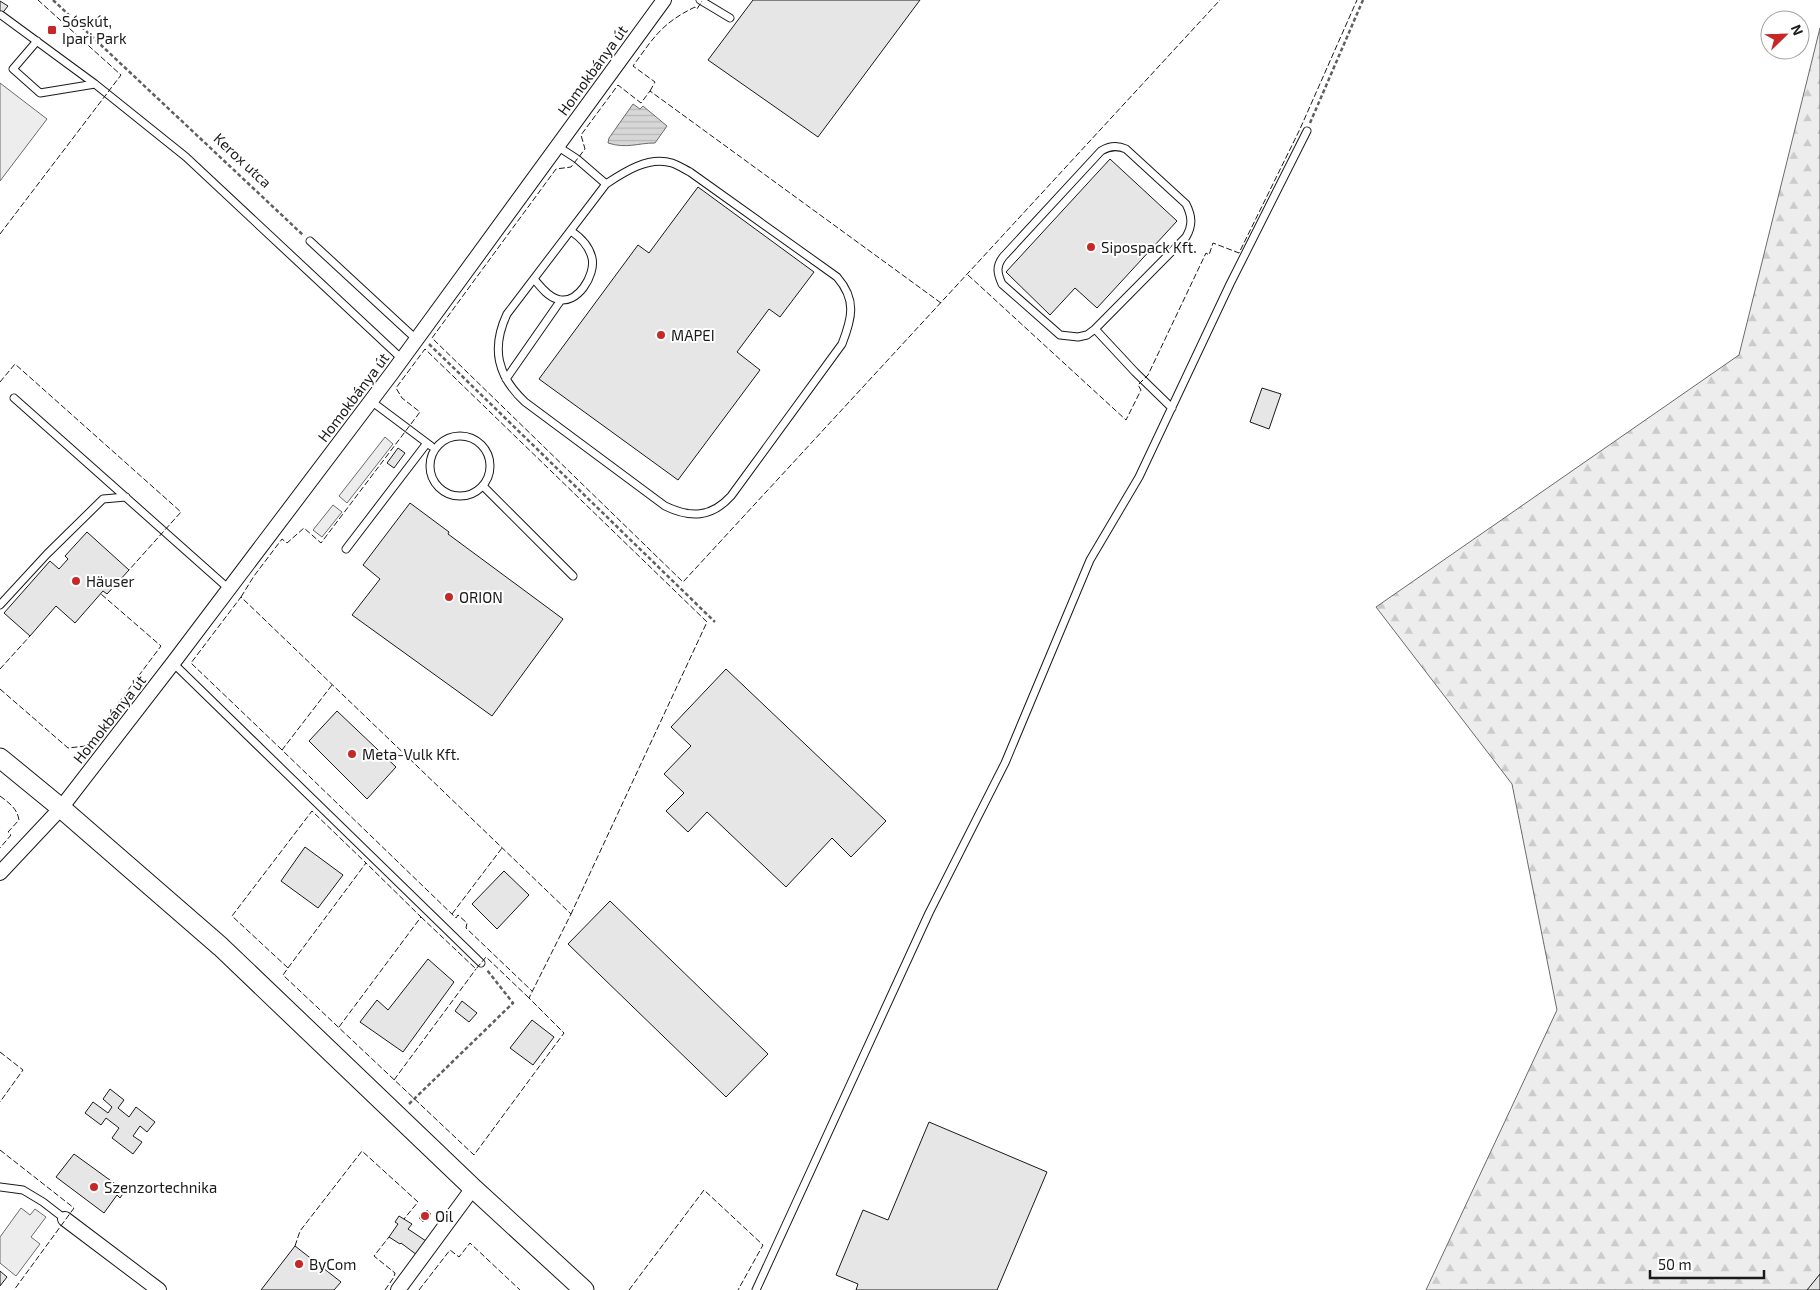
<svg xmlns="http://www.w3.org/2000/svg" width="1820" height="1290" viewBox="0 0 1820 1290" font-family="'Exo 2',sans-serif">
<style>
.forest{fill:url(#forest-firs);stroke:#6a6a6a}
.pitch{fill:#ededed;stroke:#6a6a6a}
.water{fill:url(#water-rules);stroke:#6a6a6a}
.building{fill:#e6e6e6;stroke:#1a1a1a}
.lines{fill:none;stroke-linecap:round;stroke-linejoin:round}
.lane-casing{stroke:#1a1a1a;stroke-width:9}
.street-casing{stroke:#1a1a1a;stroke-width:16}
.secondary-casing{stroke:#1a1a1a;stroke-width:21}
.path{stroke:#5f5f5f;stroke-width:2.5;stroke-dasharray:4 2.5;stroke-linecap:butt}
.lane{stroke:#fff;stroke-width:7}
.street{stroke:#fff;stroke-width:14}
.secondary{stroke:#fff;stroke-width:19}
.fence{stroke:#1a1a1a;stroke-width:1;stroke-dasharray:6 2.5;stroke-linecap:butt}
.poi-dot{fill:#c62828;stroke:#fff;stroke-width:2}
.labels{text-anchor:middle;dominant-baseline:central;stroke-width:4;stroke-linejoin:round;paint-order:stroke}
.poi-label{font-size:15px;fill:#1a1a1a;stroke:#fff;text-anchor:start}
.street-label{font-size:15px;fill:#1a1a1a;stroke:#fff}
</style>
<defs>
<pattern id="forest-firs" width="22" height="20" patternUnits="userSpaceOnUse" patternTransform="scale(1.25)"><rect width="22" height="20" fill="#ededed"/><path d="M5 1l3.5 6h-7zM16 11l3.5 6h-7z" fill="#cbcbcb"/></pattern>
<pattern id="water-rules" width="6" height="5" patternUnits="userSpaceOnUse" patternTransform="scale(1.25)"><rect width="6" height="5" fill="#d7d7d7"/><path d="M0 2.5h6" fill="none" stroke="#b8b8b8"/></pattern>
</defs>
<rect width="100%" height="100%" fill="#fff"/>
<!-- forest -->
<path class="forest" d="M1820,28v1262h-394l131,-280 -45,-226 -136,-177 363,-252z"/>
<!-- pitch -->
<path class="pitch" d="M0,83l47,36 -47,62z
M385,437l8,7 -46,59 -8,-7z
M333,505l9,7 -20,25 -9,-7z
M21,1208l9,7 5,-6 11,8 -15,20 9,7 -24,32 -16,-13v-26z"/>
<!-- water -->
<path class="water" d="M633,104l7,5 3,-3 24,20 -12,17c-18,0 -28,6 -47,0l1,-5z"/>
<!-- building -->
<path class="building" d="M753,0h167l-102,137 -110,-77z
M0,1l8,5 -8,10z
M1110,159l67,62 -80,87 -22,-20 -25,27 -44,-43z
M698,187l116,85 -34,45 -11,-8 -32,43 23,18 -82,110 -139,-101 99,-134 11,8z
M1262,388l19,6 -12,35 -19,-7z
M398,448l7,5 -11,15 -7,-5z
M410,503l39,29 -1,2 115,85 -71,97 -140,-101 28,-36 -17,-14z
M87,532l42,38 -22,24 -4,-3 -28,32 -19,-17 -26,30 -26,-23 46,-52 9,8 9,-10 -3,-3z
M726,669l160,152 -35,36 -19,-19 -46,49 -79,-75 -19,20 -22,-21 18,-18 -20,-19 27,-28 -20,-19z
M337,711l59,56 -29,32 -58,-58z
M305,847l38,28 -25,33 -37,-27z
M504,871l25,24 -32,34 -25,-25z
M610,901l158,153 -42,43 -158,-153z
M428,959l26,23 -51,70 -43,-30 17,-22 11,10z
M462,1001l15,12 -8,9 -14,-11z
M532,1020l22,17 -21,28 -23,-17z
M110,1089l14,11 -6,8 11,9 7,-10 19,15 -8,10 -7,-6 -7,10 9,6 -9,12 -21,-16 7,-10 -13,-10 -5,7 -16,-12 8,-11 15,11 4,-6 -9,-8z
M929,1122l118,50 -50,118h-141l2,-6 -22,-9 27,-65 25,10z
M74,1154l51,37 -5,7 -3,-3 -13,18 -48,-36z
M427,1210l4,4 -8,8 -4,-4z
M399,1216l13,8 -4,5 18,12 -9,14 -16,-12 -1,1 -11,-7 9,-13 -3,-2z
M295,1246l46,36 -7,8h-73z
M0,1271l7,6 -7,9z
M1820,1274v16h-13z"/>
<g class="lines">
<defs>
<path id="lane" d="M700,0l30,18
M1,15l94,69 91,73 216,202
M37,41l-24,28 27,24 55,-9
M557,146l20,13 29,25 -99,130c-16,34 -10,62 18,88l140,104c25,12 46,12 66,-10l111,-152c10,-26 15,-44 -5,-67l-147,-105c-6,-3 -12,-7 -18,-9 -24,-7 -48,9 -66,21
M310,241l106,98
M534,279c6,7 13,17 23,20 20,7 39,-24 35,-41 -3,-13 -12,-21 -21,-27
M1095,329l91,-92c7,-12 6,-21 0,-33l-60,-55c-9,-4 -17,-3 -25,2l-98,106c-7,9 -6,16 -1,27l58,51 18,2 9,-2 8,-6 40,43 37,36
M506,379l55,-79
M14,398l215,191
M371,401l60,45
M430 466a30 30 0 1 1 60 0a30 30 0 1 1-60 0Z
M483,486l90,90
M346,549l81,-106
M0,605l47,-51 56,-55 23,-2
M173,663l308,300
M0,1187l23,3 20,12 22,17
M756,1290l173,-377 76,-150 85,-203 49,-83 91,-193 77,-153"/>
<path id="street" d="M0,873l61,-65 112,-145 219,-290 272,-373
M65,1219l94,71
M398,1290l75,-102"/>
<path id="secondary" d="M0,758l61,50 160,139 252,241 111,102"/>
</defs>
<!-- lane casing -->
<use href="#lane" class="lane-casing"/>
<!-- street casing -->
<use href="#street" class="street-casing"/>
<!-- secondary casing -->
<use href="#secondary" class="secondary-casing"/>
<!-- path -->
<path class="path" d="M53,0l250,235
M1310,123l53,-123
M429,344l286,278
M409,1104l104,-101 -26,-33"/>
<!-- lane -->
<use href="#lane" class="lane"/>
<!-- street -->
<use href="#street" class="street"/>
<!-- secondary -->
<use href="#secondary" class="secondary"/>
<!-- fence -->
<path class="fence" d="M650,91l5,-9 -22,-16c21,-29 29,-43 62,-59l2,2 5,-8
M0,234l121,-159 -83,-75
M968,275l158,145 15,-30 -3,-5 10,-10 58,-122 3,2 4,-12 26,10 61,-124 57,-129
M941,303l-291,-212 -9,12 -23,-18 -37,50 4,14 -14,18 -15,2 -124,169 251,244 537,-582
M0,382l15,-18 166,148 -52,58
M241,597l13,-21 28,-37 5,4 17,-15 17,15 99,-131 -18,-14 -6,-10 29,-39 282,273 -136,292
M0,669l30,-33
M332,685l-50,65 174,168 2,-3 9,8 -1,5 66,63
M0,689l68,59 18,-2 75,-100 -60,-52
M282,750l-91,-87 50,-66 330,317 -42,84 35,35 -90,122 -191,-180 5,-7 -56,-52 80,-105 54,52 -78,105
M0,796c9,7 17,12 19,24l-11,12 3,3 -11,13
M452,914l50,-66
M421,917l55,52 10,-12 43,41
M339,1027l82,-110 -55,-54
M0,1052l23,18 -23,32
M394,1080l82,-111
M0,1150l74,58 -60,82
M295,1246l5,-15 62,-80 56,51 -14,17
M385,1290l9,-13 1,-4 -21,-17 15,-19
M419,1290l31,-40 9,7 11,-14 50,47
M629,1290l75,-100 59,55 -25,45"/>
</g>
<!-- markers -->
<g class="poi-dot">
<rect x="47" y="25" width="10" height="10" rx="2.5"/>
<circle cx="1091" cy="247" r="5"/>
<circle cx="661" cy="335" r="5"/>
<circle cx="76" cy="581" r="5"/>
<circle cx="449" cy="597" r="5"/>
<circle cx="352" cy="754" r="5"/>
<circle cx="94" cy="1187" r="5"/>
<circle cx="425" cy="1216" r="5"/>
<circle cx="299" cy="1264" r="5"/>
</g>
<g class="labels">
<!-- poi labels -->
<g class="poi-label">
<text x="62" y="21">Sóskút,<tspan x="62" dy="17">Ipari Park</tspan></text>
<text x="1101" y="247">Sipospack Kft.</text>
<text x="671" y="335">MAPEI</text>
<text x="86" y="581">Häuser</text>
<text x="459" y="597">ORION</text>
<text x="362" y="754">Meta-Vulk Kft.</text>
<text x="104" y="1187">Szenzortechnika</text>
<text x="435" y="1216">Oil</text>
<text x="309" y="1264">ByCom</text>
</g>
<!-- street labels -->
<g class="street-label">
<text transform="translate(592 70) rotate(-54)">Homokbánya út</text>
<text transform="translate(243 160) rotate(43)">Kerox utca</text>
<text transform="translate(353 397) rotate(-53)">Homokbánya út</text>
<text transform="translate(109 719) rotate(-52)">Homokbánya út</text>
</g>
</g>
<!-- north arrow -->
<g transform="translate(1785 35) rotate(67)"><circle r="24" fill="#ffffff" stroke="#a3a3a3"/>
<path d="M0-4L9 19L0 12L-9 19Z" fill="#c62828"/>
<text y="-8" font-size="14" font-weight="bold" text-anchor="middle" fill="#1a1a1a">N</text>
</g>
<!-- scale -->
<path d="M1650 1270v8h114v-8" fill="none" stroke="#1a1a1a" stroke-width="2.5"/>
<text x="1658" y="1270" font-size="15" fill="#1a1a1a" stroke="#ffffff" stroke-width="4" paint-order="stroke">50 m</text>
</svg>
